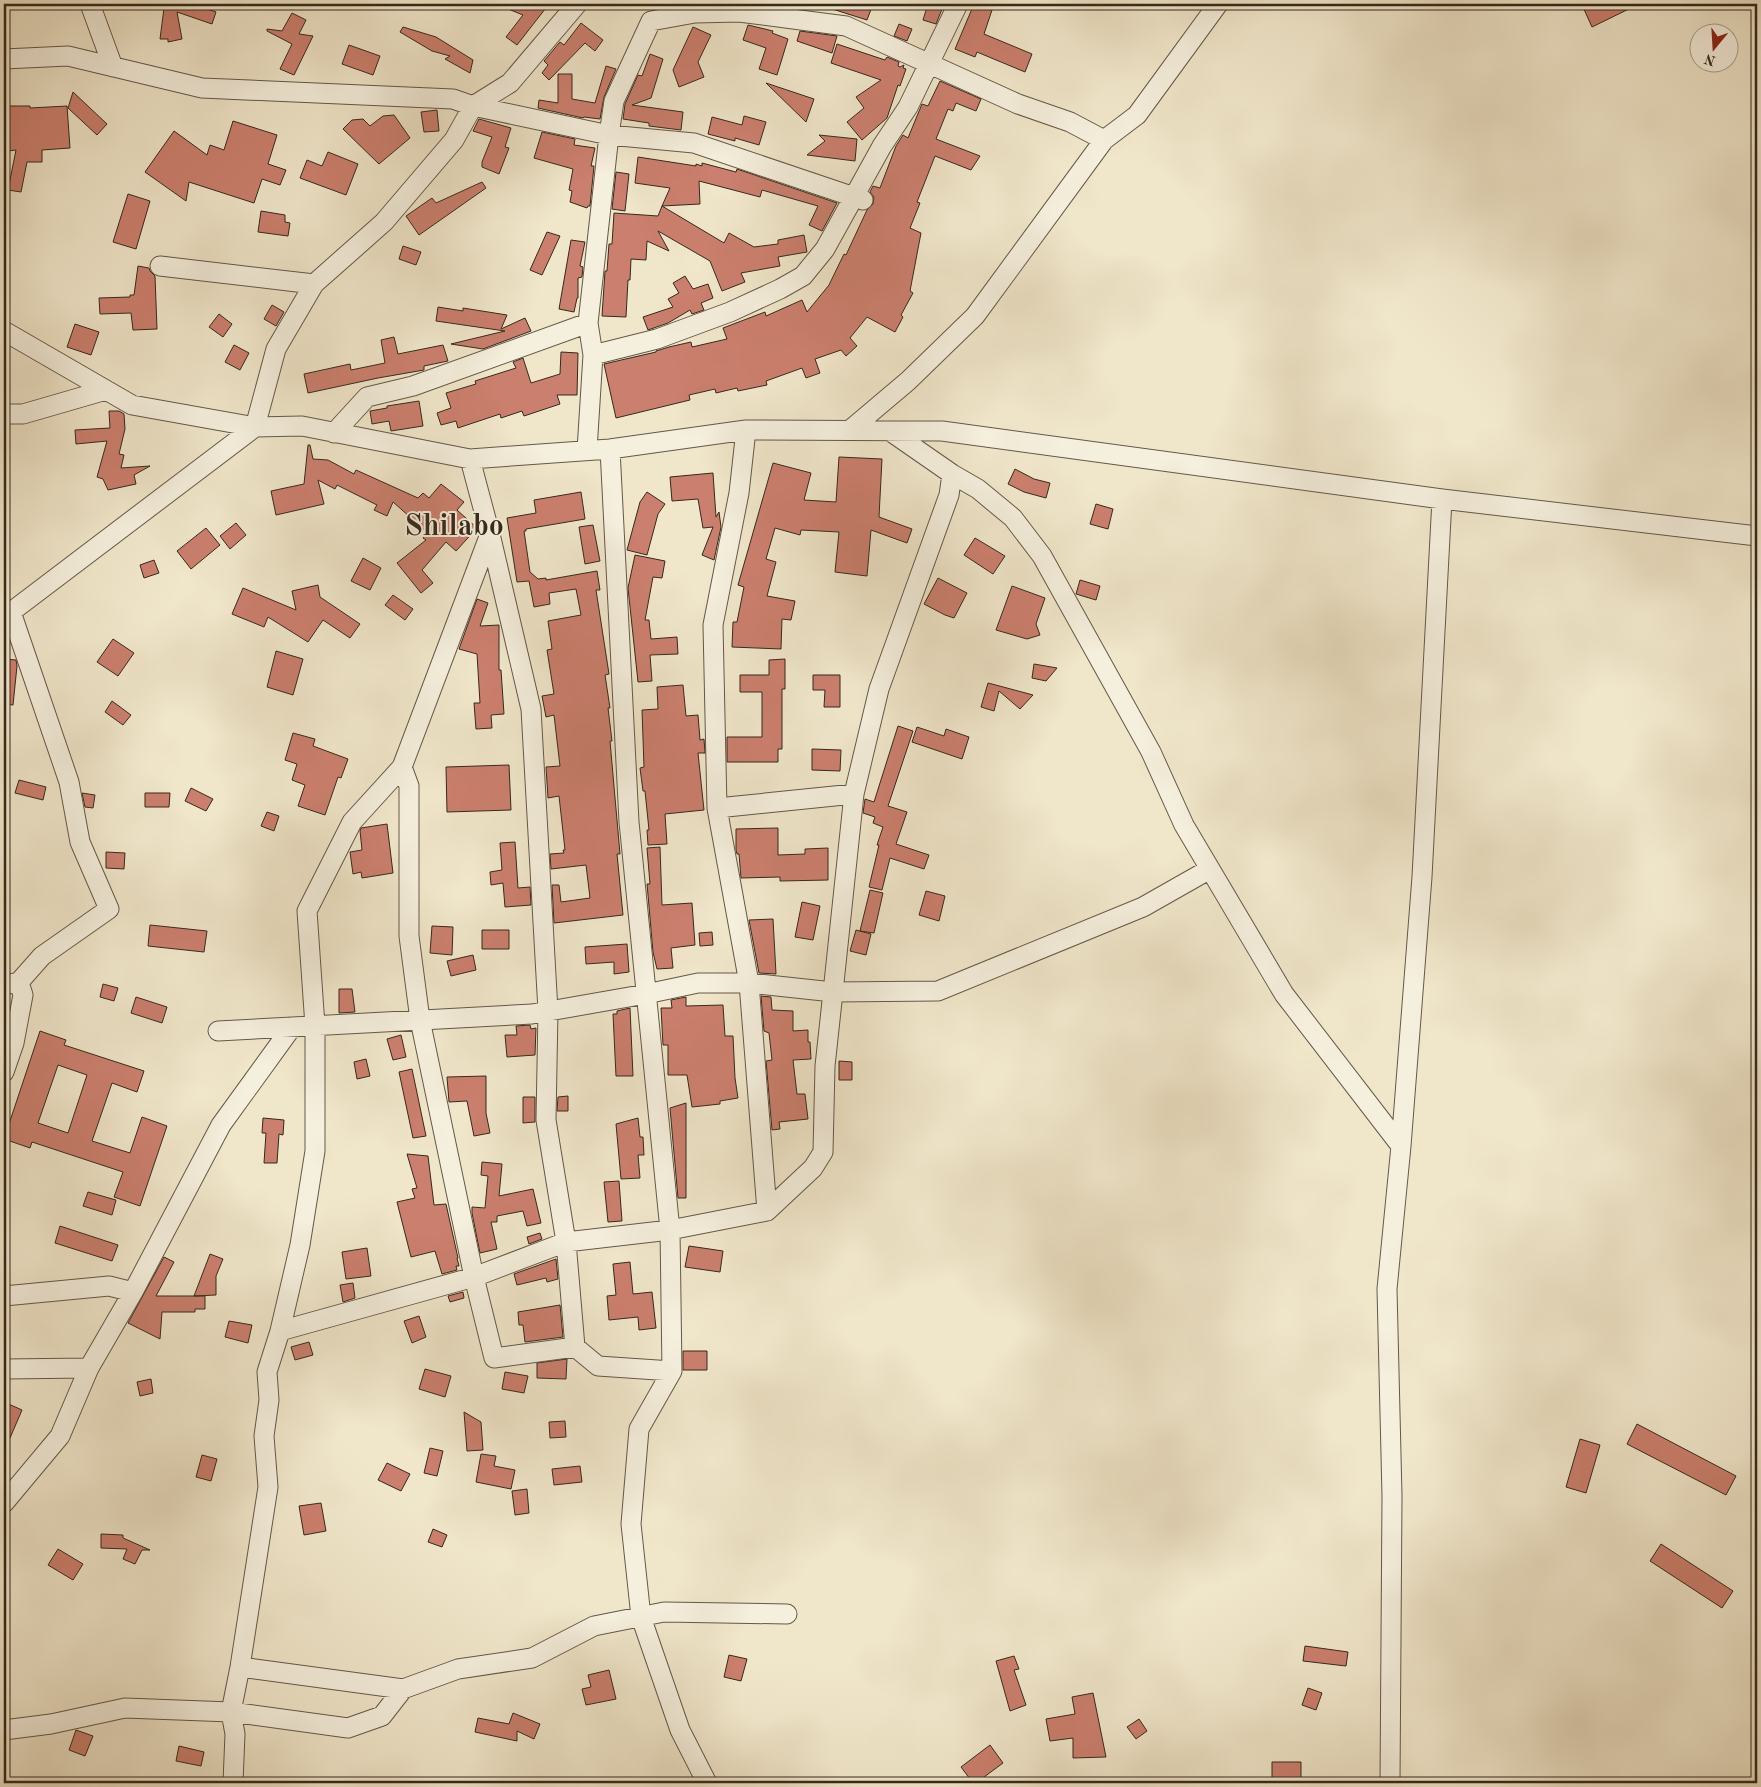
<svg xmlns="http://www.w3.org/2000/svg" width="1761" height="1787" viewBox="0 0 1761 1787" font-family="'Old Standard TT',serif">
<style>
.building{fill:#cb7f6e;stroke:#35291b;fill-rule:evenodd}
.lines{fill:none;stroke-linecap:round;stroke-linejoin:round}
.street-casing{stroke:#645847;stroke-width:21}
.street{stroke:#f5efdd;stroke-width:19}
.labels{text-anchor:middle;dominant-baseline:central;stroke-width:4;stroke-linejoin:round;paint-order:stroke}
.town-label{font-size:30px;font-weight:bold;fill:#35291b;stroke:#f5efdd}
</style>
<rect width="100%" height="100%" fill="#f0e6ca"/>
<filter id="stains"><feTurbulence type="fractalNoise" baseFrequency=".004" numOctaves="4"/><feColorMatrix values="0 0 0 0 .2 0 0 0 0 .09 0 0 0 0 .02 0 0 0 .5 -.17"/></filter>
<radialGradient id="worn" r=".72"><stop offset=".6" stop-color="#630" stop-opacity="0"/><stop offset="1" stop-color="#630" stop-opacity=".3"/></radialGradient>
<!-- building -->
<path class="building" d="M159,4h33l24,8 -4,12 -35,-12 5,27 -14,3v-3h-8l4,-31 -5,-2z
M496,4h53l-32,41 -11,-8 17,-22z
M826,4h47l-6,16 -41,-13z
M928,4h16l-8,20 -13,-4z
M974,4h20l-10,30 48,20 -7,18 -48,-20 -2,5 -20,-8z
M1590,4h49l-47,23 -9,-20z
M292,13l14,7 -7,14 14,2 -19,39 -14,-6 12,-25 -25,-13v-2l15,2z
M581,23l22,17 -8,11 -10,-8 -36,37 -7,-7 6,-8 -4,-4 16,-19 4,3z
M899,24l13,5 -5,12 -13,-5z
M748,25l25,6 -1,2 16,6 -11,36 -18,-6 7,-21 -23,-8z
M403,27l33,10 37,23 -3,13 -25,-14 5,-3 -18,-5 -32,-19z
M693,27l18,8 -13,27 6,15 -25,10 -6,-17z
M800,31l37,5 -5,17 -35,-12z
M837,44l48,16 2,-3 12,5 -1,4 2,1 4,-2 -1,3 3,1 -6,17 -2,-1 -11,33 -25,22 -15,-18 17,-14 -8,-11 25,-17 -50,-17z
M349,45l31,11 -7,19 -31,-11z
M650,54l13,5 -12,39 -19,7 51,7 -2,18 -32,-4v-3l-26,-4 2,-15 13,-29 4,1z
M606,66l10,3 -12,28 -4,22 -16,-2 -1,1 -45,-10 1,-8 19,3v-29h14v25l23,4z
M940,81l41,18 -5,12 -20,-8 -3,8 -5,-2 -12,30 44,17 -9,14 -36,-14 -18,46 3,1 -10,25 11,5 -11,58 3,2 -12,22 2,2 -8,15 -28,-15 -17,21 7,8 -11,10 -5,-6 -26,9 5,14 -14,5 -4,-10 -36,13 1,4 -29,6 -1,-3 -21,5 -1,-4 -26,6 1,5 -74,18 -12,-54 52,-12v-1l13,-4 22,-5 1,5 35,-8 -4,-11 42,-16 1,4 36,-16 5,12 22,-27 15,-31 2,1 21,-45 6,-6 1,-7 -4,-5 3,-6 7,2 16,-42 7,-11 5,3 14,-34 6,2z
M766,83l48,16 -8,23z
M73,92l34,32 -10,11 -29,-27z
M7,106h23v2l37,-2 3,42 -28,2v12h-15l-6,30 -13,-2 8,-40 -8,1z
M437,110l2,21 -15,1 -3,-20z
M394,115l16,23 -31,26 -36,-35 9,-9 11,-1 7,7 13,-10z
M744,116l22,6 -7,23 -24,-7v3l-27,-7 4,-17 30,8z
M479,119l32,9 -6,19 4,1 -10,26 -17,-7v-5l10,-25 -19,-6z
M233,121l44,14 -9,29 18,6 -6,15 -18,-6 -8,24 -65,-21 -3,19 -41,-29 29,-41 33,24 3,-10 14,5z
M542,132l33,7 -1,6 21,3 -4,18h3l-4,40h-2l-1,2 -17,-6 2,-11 -3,-1 4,-21 -39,-11z
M819,135l38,4 -2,22 -48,-6 18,-14z
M328,152l30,12 -12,31 -46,-17 7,-18 15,6z
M638,157l58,9v-2l6,2v-3l34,9 1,-3 100,34 -15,28 -13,-6 9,-19 -56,-16 -2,7 -61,-16 1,23 -38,2 8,-18 -35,-5z
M616,172l13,2 -4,37 -13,-2z
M482,182l4,6 -67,47 -13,-19 26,-18 4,5z
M128,194l22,7 -14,48 -23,-7z
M662,206l62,37 5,-10 25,14 24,-3v-4l26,-5 3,17 -29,5 2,9 -39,7 4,9 -23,9 -12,-30 -52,-30 11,20 -22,-10 -1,19 -15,-1 -1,21h-2l-2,37 -24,-1 3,-45h2l2,-27h3l2,-31 44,3z
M261,211l24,4v7l5,1 -2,13 -30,-4z
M547,232l13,4 -18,39 -12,-5z
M571,240l14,2 -5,24 3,1 -1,10 -4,1v20h-1l-3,14 -15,-3z
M403,246l18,6 -5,13 -17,-6z
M138,266l11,2 1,3 5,5 2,53 -24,1 -2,-17 -31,1 -1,-16 31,-1v-2h4z
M685,276l8,13 15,-5 5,14 -12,5 3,7 -12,4 -2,-4 -22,13 -20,7 -5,-13 30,-10 -5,-8 11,-6 -6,-10z
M272,305l12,7 -8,14 -12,-7z
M438,307l25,4v-3l44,7 -6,14 24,-11 6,13 -48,18 -32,-5 54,-13 -69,-10z
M219,314l13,10 -9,13 -14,-10z
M75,324l24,8 -8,23 -24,-8z
M394,337l4,17 45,-9 5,16 -24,5v4l-46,8 -70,15 -4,-19 46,-10 1,6 34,-7 -4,-23z
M234,345l15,8 -9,17 -15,-8z
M561,352l17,1 -1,42h-20l3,9 -36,12 -2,-5 -21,7 -1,-4 -42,14 -2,-7 -15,4 -4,-12 14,-5 -5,-15 30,-9 -1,-3 41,-13 -3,-6 10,-4 8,25 29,-9z
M419,401l4,25 -32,5 -2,-10 -17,3 -2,-13 17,-3v-2z
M109,411h10l5,3 1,15 -6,25 5,1 -3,13 29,-2 -16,9 2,9 -28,6 -5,-11 -6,-2 10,-36 -31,3 -1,-14 35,-2z
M308,445h2l3,14 15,1 26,14 2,-4 62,28 5,-5 6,5 12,-14 23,18 -7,8 20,18 -21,23 -10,-9 -24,28 11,13 -12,10 -24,-30 29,-23 -3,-2 4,-6 -34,-30 -6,14 -13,-6 3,-5 -40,-20 -2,4 -17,-9 6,24 -48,11 -5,-24 33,-7z
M839,457l43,2 -3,58 33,12 -5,14 -36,-13 -4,46 -32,-4 4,-40 -38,-2 -1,5 -25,-7 -9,31 10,3 -9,34 28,5 -4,19 -9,-1 -1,30 -49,-2 1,-25h4l7,-35 -6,-2 35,-122 38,10 -7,27 32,2z
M1015,469l19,10 16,4 -4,15 -22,-6 -16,-8z
M713,473l3,44 3,-5 2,15 -7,33 -12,-5 11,-28 -10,1 -5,-29 -26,2 -2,-24z
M581,492l4,27 -59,10v2h-2l6,41 8,7 8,-1v2l51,-9 3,19h-4l13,84 -4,1 5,33h-2l4,33h-2l10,113h-3l6,61 -69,8 -2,-38h7l2,17 29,-4 -4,-33 -35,4 -1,-15 14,-1 -1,-3h2l-6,-54 -11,2 -2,-31 14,-1 -6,-51 -8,2 -4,-21 12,-2 -7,-44 5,-1 -4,-28 33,-6 -5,-26 -27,4 1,11 -16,3 -5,-26 -12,1 -10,-64 29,-5 -2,-13z
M647,492l18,12 -7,10 -11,41 -20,-5 13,-48z
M1096,504l17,5 -5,20 -18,-5z
M236,523l10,12 -16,14 -10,-13z
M593,525l7,36 -15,3 -6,-37z
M206,528l14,17 -29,24 -14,-18z
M975,538l30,18 -12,18 -29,-19z
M635,555l30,6 -3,17 -9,-1 -8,43h4l2,19 26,-2 1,17 -28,1 2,26 -14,1 -10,-94z
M363,558l18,10 -11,22 -19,-9z
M154,560l5,13 -15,5 -4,-13z
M938,578l29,15 -13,25 -9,-3 -21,-11z
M1080,580l20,6 -4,14 -20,-6z
M318,585l2,12 40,27 -10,14 -27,-18 -15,22 -40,-25 -4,10 -32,-13 11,-26 53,22 -4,-19z
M1012,586l33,12 -9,26 4,11 -13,4 -31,-9z
M393,595l20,14 -8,11 -20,-15z
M477,599l11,4 -8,23 19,-1v45h2l3,44 -13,1 1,13 -16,1 -2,-26h6l-3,-49 -18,-5z
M113,639l21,14 -16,23 -21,-14z
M276,651l27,8 -10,36 -26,-8z
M4,659l12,1 1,6 -4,39 -9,-1z
M785,659v30h-3v60h-4v13h-51v-25h35v-45h-22v-17h29v-15z
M1034,664l23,4 -11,13 -14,-3z
M813,675h27v32h-16l1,-17h-12z
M988,683l4,1 41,11 -13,14 -21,-18 -5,20 -13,-4z
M683,685l3,31 12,-1 2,25 4,-1 1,14h-7l6,57 -39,4 2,30 -19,1 -1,-15h2l-4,-39h-2l-3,-23 4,-1 -2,-57 16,-1 -1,-22z
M112,701l19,14 -8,10 -18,-13z
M898,726l15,5 -25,75 19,6 -11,32 33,11 -5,14 -34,-11 -8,32 -13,-3 10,-42h-2l6,-18 -10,-4 2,-6 -12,-4 2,-14 9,3z
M917,727l27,9 2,-7 23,8 -7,22 -50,-17z
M293,733l22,6 -2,7 35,13 -7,19 -3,-1 -13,38 -27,-9 7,-21 -13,-5 5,-16 -12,-4z
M812,749l29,1 -1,21 -28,-1z
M509,765l2,45 -64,2 -1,-45z
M19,780l27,7 -3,13 -28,-7z
M191,788l22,11 -7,12 -21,-10z
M82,793l13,2 -2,13 -8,-1z
M145,793h25l-1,14h-24z
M267,812l12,4 -5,15 -13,-5z
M387,824l6,49 -31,5 -1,-6 -8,2 -3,-22 12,-2 -2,-19 1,-3z
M778,828v27l27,-1v-5l23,-1v32l-48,1v-4l-39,1 -2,-24h-2l-1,-4v-21z
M515,842l3,46 12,-1 1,18 -26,2 -2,-24 -12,2 -1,-13 12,-2 -2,-27z
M660,847l2,58 30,-2 3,42 -24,3 2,20 -16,1 -4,-17 -5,-57 -1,-11h3l-3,-36z
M106,852l19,1 -1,16 -18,-1z
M870,890l13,3 -9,40 -14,-2z
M926,891l19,5 -6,25 -20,-6z
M802,902l18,4 -7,34 -18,-3z
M773,919l3,55 -17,-1 -10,-53z
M150,925l57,6 -3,21 -56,-6z
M432,926l21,1 -1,28 -22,-2z
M482,930h27v19h-27z
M856,930l15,4 -5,21 -16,-4z
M712,932l1,13 -13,1 -1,-13z
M627,944l2,28 -15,2v-12l-28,2 -1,-17z
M473,955l3,15 -25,6 -4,-15z
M103,984l15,4 -4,13 -14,-4z
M339,989h13l3,23 -16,1z
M761,996l10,1 1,13 21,1v20l15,-1v12h2l1,17 -18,1 4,34h8l3,25 -29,3 1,7 -8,1 -6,-69 6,-1 -3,-27 -5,-2z
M136,997l31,10 -5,16 -31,-10z
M686,997v9l37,-1 2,31h8l2,42 3,20 -18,3v3l-28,3 -5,-32h-19v-30h-5l-2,-37h11l-1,-8z
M630,1008l3,68h-17l-3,-62h4v-3z
M530,1025l1,4 5,-1 -1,27 -28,2 -2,-22h12l-1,-9z
M40,1031l26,9 -2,5 80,26 -7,21 -25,-9 -20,58 38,12 12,-36 25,9 -27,80 -26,-9 9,-25 -91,-30 -2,6 -26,-9zM58,1065l29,10 -19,58 -30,-10z
M401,1035l5,22 -13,3 -6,-21z
M366,1059l4,17 -13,3 -3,-17z
M839,1061l13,1v18h-13z
M412,1069l14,67 -13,2 -14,-66z
M486,1076v37l4,20 -16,3 -7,-35 -18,1 -2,-25z
M568,1096v15h-11l1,-14z
M523,1097h12v25l-12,1z
M686,1103v95h-8l-8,-90z
M263,1118l21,2 -1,15 -4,-1 -2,29h-13l2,-30h-4z
M638,1118l2,19h3l1,18h-6l2,23 -19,1 -5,-55z
M407,1154l21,2 6,49 12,-1 12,54h-1l2,8h-3l1,4 -15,4 -7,-23 -24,6 -14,-55 18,-4 -3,-9 5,-1z
M482,1162l20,2 -3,32 34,-7 8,34 -14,3 -4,-15 -26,5v6h-6l6,27 -17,4 -8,-40v-6l13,1 3,-32 -7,-1z
M619,1181l3,40 -14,1 -4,-40z
M88,1192l28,8 -4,15 -29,-9z
M60,1226l58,19 -6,16 -57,-18z
M540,1233l2,6 -13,5 -2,-7z
M689,1246l34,5 -3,21 -35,-5z
M367,1248l4,28 -25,3 -4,-27z
M210,1254l13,5 -7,17v19l-22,1z
M164,1257l10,5 -18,34h49v13h-10v3h-33l-2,27 -32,-16z
M556,1259l2,20 -11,3 -1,-4 -29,7 -3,-11z
M630,1262l3,32 19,-2 4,36 -17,2 -1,-13 -29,3 -2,-24 9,-1 -3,-31z
M353,1283l2,15 -12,4 -3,-17z
M463,1292l1,6 -14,4 -2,-6z
M560,1305l3,32 -38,5 -2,-17h-4l-1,-13z
M419,1316l7,21 -14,6 -8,-22z
M229,1321l23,4 -4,18 -23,-6z
M309,1342l4,13 -18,5 -4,-13z
M683,1351h24v19h-24z
M567,1359l-1,20 -29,-1v-15z
M425,1369l26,7 -6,21 -26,-8z
M505,1372l23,4 -4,17 -22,-4z
M151,1379l2,14 -13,3 -3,-14z
M4,1402l18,8 -18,42z
M464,1412l17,10 2,28 -16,1z
M565,1421l1,16 -16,1 -1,-16z
M1637,1424l99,52 -10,19 -99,-51z
M1580,1439l20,6 -14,48 -20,-6z
M430,1448l13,3 -6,25 -13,-3z
M481,1454l15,2 -2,10 21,4 -4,19 -35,-7z
M202,1455l15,4 -6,22 -15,-4z
M387,1463l23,11 -9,17 -23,-11z
M580,1466l2,16 -28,3 -2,-16z
M527,1489l2,24 -14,2 -3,-24z
M321,1503l5,28 -22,4 -5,-29z
M433,1529l14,6 -5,12 -14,-5z
M101,1534l22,1v3l27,12h-8l-7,14 -12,-5 4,-10 -26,-1z
M1661,1544l72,47 -11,17 -72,-47z
M58,1549l25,15 -10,16 -25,-15z
M1305,1646l43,6 -2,14 -43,-5z
M729,1655l18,4 -6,22 -17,-4z
M1014,1656l5,13 -5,1 12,35 -16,6 -14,-50z
M609,1670l7,29 -30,6 -4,-16 9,-2 -3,-12z
M1308,1688l14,5 -6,17 -14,-5z
M1093,1693l13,64 -33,1v-20l-23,3 -4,-22 29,-5 -3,-17z
M513,1713l27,11 -6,15 -17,-8v10l-42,-9 3,-14 31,6z
M1139,1719l8,12 -11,8 -9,-12z
M76,1730l17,6 -8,20 -16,-6z
M990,1745l13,18 -27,20h-3l-12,-16z
M179,1746l25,6 -3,14 -25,-5z
M1272,1762h29v21h-29z"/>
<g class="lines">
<defs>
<path id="street" d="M90,4l23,63
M4,59l64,-3 134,32 251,11 20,7 136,29 85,8 169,57
M160,266l154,18
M4,331l128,74 123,22 21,-78 38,-65 70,-62 70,-82 19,-34 37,-23 67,-79
M593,355l64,-16 73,-27 50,-23 23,-13 22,-27 57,-103 26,-39 50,-103
M4,414h19l83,-24
M746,430l-7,63 -26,132 4,183 32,175 18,228
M850,430l58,-49 67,-65 129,-176
M890,431l62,43 26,15 35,29 29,38 109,196 33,73 100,169 117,152
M334,433l33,-36 46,-11 175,-63
M610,449l19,373 41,408 2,141 -33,58 -8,95 10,93 39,113 27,53
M587,450l6,-95 -5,-32 21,-188 5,-34 37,-80 44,-8 44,-1 107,14 172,78 52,18 34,18 33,-25 81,-111
M470,459l20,75 41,175 17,302 -2,109 20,122 9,105
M952,474l-3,21 -70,194 -25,105 -21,198 105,-1 205,-84 67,-38
M4,616l7,-4 244,-185 47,-1 168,33 140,-10 136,-19 196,1 500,68 315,37
M402,767l7,19v150l11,84 54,257 20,81 81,-11 23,19 74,5
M717,808l137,-14
M4,985l15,-3 23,-26 67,-47 -29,-67 -11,-60 -58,-170
M218,1031l314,-17 114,-20 52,-11h51l84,9 -8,74 -2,86 -10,16 -46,43 -97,19 -104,12 -92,35 -194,54
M4,1072l10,-29 9,-48 -4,-13
M4,1296l105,-10 24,6
M4,1369l85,-1
M4,1503l56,-67 29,-68 44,-76 88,-167 71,-98
M240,1667l163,22 55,-20 74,-11 62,-32 70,-14 123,2
M4,1730l47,-6 74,-16 106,4 117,16 34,-12 21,-27
M233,1783l2,-49 -4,-22 9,-45 28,-180 -4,-51 5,-36 -2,-28 13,-41 20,-86 15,-94v-125l-8,-115 45,-89 50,-55 88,-233
M1390,1783l2,-287 -5,-207 14,-143 21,-269 20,-378"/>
</defs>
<!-- street casing -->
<use href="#street" class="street-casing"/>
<!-- street -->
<use href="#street" class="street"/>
</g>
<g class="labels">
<!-- town labels -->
<g class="town-label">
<text x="454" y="527">Shilabo</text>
</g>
</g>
<!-- margin -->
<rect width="1761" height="1787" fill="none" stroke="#f0e6ca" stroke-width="20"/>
<rect x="5" y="5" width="1751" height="1777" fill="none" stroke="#35291b" stroke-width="2.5"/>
<rect x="10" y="10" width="1741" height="1767" fill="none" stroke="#35291b"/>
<!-- north arrow -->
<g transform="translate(1714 48) rotate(198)"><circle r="24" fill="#f5efdd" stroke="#a8a08f"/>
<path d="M0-4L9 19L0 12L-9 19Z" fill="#8f2418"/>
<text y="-8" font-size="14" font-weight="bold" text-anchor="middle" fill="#35291b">N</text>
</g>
<rect width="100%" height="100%" filter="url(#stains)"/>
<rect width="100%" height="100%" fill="url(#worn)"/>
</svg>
